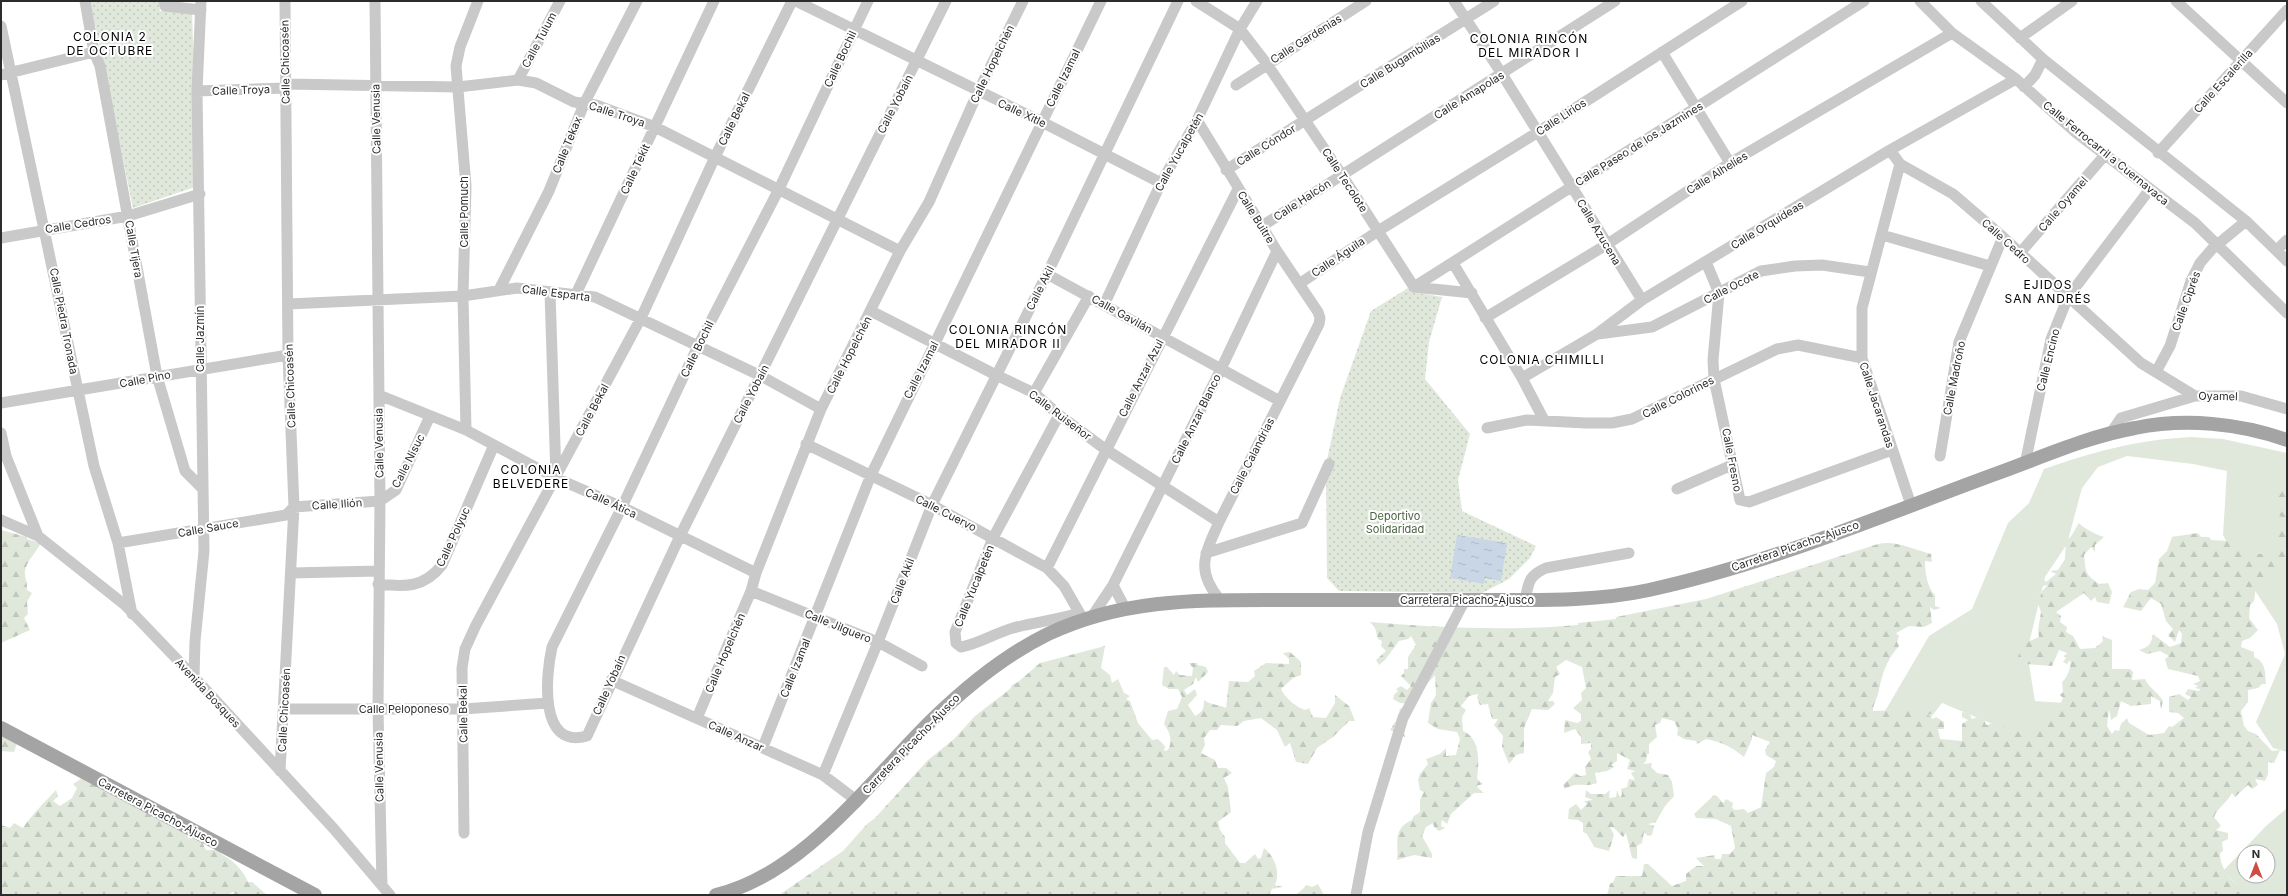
<svg xmlns="http://www.w3.org/2000/svg" width="2288" height="896" viewBox="0 0 2288 896" font-family="Inter,sans-serif">
<style>
.green{fill:#e0e8db;fill-rule:evenodd}
.forest{fill:url(#forest-firs)}
.park{fill:url(#park-dots)}
.water{fill:url(#water-ripples)}
.lines{fill:none;stroke-linecap:round;stroke-linejoin:round}
.minor{stroke:#c9c9c9;stroke-width:11}
.major{stroke:#a4a4a4;stroke-width:14}
.labels{text-anchor:middle;dominant-baseline:central;stroke-width:4;stroke-linejoin:round;paint-order:stroke}
.street-label{font-size:11px;fill:#2c2c2c;stroke:#fff}
.park-label{font-size:11px;fill:#4a623f;stroke:#fff}
.neighbourhood-label{font-size:12px;letter-spacing:1px;fill:#000;stroke:#fff}
</style>
<defs>
<pattern id="forest-firs" width="22" height="20" patternUnits="userSpaceOnUse"><rect width="22" height="20" fill="#e0e8db"/><path d="M5 1l3.5 6h-7zM16 11l3.5 6h-7z" fill="#c0c7bc"/></pattern>
<pattern id="park-dots" width="8" height="8" patternUnits="userSpaceOnUse"><rect width="8" height="8" fill="#e0e8db"/><path d="M2 2h.1M6 6h.1" fill="none" stroke="#c0c7bc" stroke-width="1.8" stroke-linecap="round"/></pattern>
<pattern id="water-ripples" width="26" height="14" patternUnits="userSpaceOnUse"><rect width="26" height="14" fill="#c9d6e6"/><path d="M2 4q2-2 4 0t4 0M15 11q2-2 4 0t4 0" fill="none" stroke="#adb8c5"/></pattern>
</defs>
<rect width="100%" height="100%" fill="#fff"/>
<!-- green -->
<path class="green" d="M2191,437l32,2 64,14v299l-14,-4 -17,-26 29,-68 -8,-30 -33,-50 -21,-39 4,-64 -34,-7 -66,-8 -29,11 -16,21 -15,56 -22,33 -18,75 8,49 29,2 -30,57 -37,-34 -55,-23 -18,23 -43,-8 48,-82 43,-27 36,-86 21,-20 15,-34c53,-18 91,-29 147,-32z
M2287,808v87h-39l-25,-24 43,-45zM2244,852h24v24h-24z"/>
<!-- forest -->
<path class="forest" d="M2279,478l8,3v82l-5,-2 -10,14 -16,12 -2,14 -4,4 -1,13 9,12 -8,8 -8,3 -1,6 13,5v5c12,5 11,15 12,27h-4l-4,4 -10,2v12l-7,9 3,15 4,5 8,3 16,17 8,-1 -6,13 -6,-1v12l-3,7 -10,-2 3,6 -6,4 -4,-4 -13,12 -3,-4c-5,10 -14,14 -18,24l7,9 -5,4 12,3v6l-6,3 1,9 -3,2c0,18 14,32 30,39v3h-643l3,-11 3,-2 3,-6h26l2,-12h4l24,22 14,-5v-7l10,-8h8l-8,-8 19,-3v4h6l1,-5h8l5,-6 -4,-22 -15,-7 -20,-1 -2,-4 20,-19 3,1 6,7 3,-4 7,4 -1,5 3,2 9,-1 4,4 13,-6 5,-34 8,-6 2,-6 -10,-6 -1,-5 5,-8 -18,-7v4l-8,18c-12,-10 -22,-15 -38,-18l-9,5 -1,-3 -12,-2 -7,-4 1,-6 -4,-8 -12,-3 -2,5 -5,2 2,12 -8,7v10h-2l-1,7 -3,3 9,-1 -1,4 6,6 11,2 4,7 2,14 -9,10 -9,16 -8,2 6,2 -2,9 -4,1 -4,-4 -2,11 -5,3v13l-5,-1 -6,-25 -3,4 -9,-9 -4,-1 4,8 -5,16 -15,-4 -7,-13 -4,-2v-9l-5,-3 -10,-1 1,-10 7,-5 5,6 6,-6 -3,-3 9,-1 -8,-3 1,-7 5,4h14l5,-4 -1,8 7,-1 1,-7 3,8 2,-4 -1,-5 6,-2 2,-8 6,1 -4,-7 4,-2 -8,-2 3,-9 -13,-7v8l-6,4 3,2 -7,4 -12,2 2,10c-13,5 -18,-2 -32,6l-2,-4 12,-12 5,3 6,-1 -1,-8 6,-8 -3,-7 3,-3v-6l-10,1v-7l-6,-8 -11,4 1,-13 12,3 4,-2v-7l-8,-6 9,-8 -1,-7 5,-5 -4,-21 -16,-7 -10,7 4,7 -5,3 -2,16 -5,8h5l2,3 -7,6 -16,-1 -8,19v25l-8,2 -7,9 -7,-17 1,-11 -9,-11 4,-6h-6l-4,-15 -8,1 -3,-7 1,-4 -9,2 -8,10 5,4 -4,7 1,14c18,8 16,31 14,48l6,5 -7,2 8,7h-10l-23,21 -4,10 -5,-4 -1,6 4,2 -6,3 -5,-4 -1,-4 -7,4 -4,9 10,18v4l-18,-3 -17,5c2,-17 -5,-31 15,-40l2,-4 6,-4v-12l4,-8 -4,-2 -2,-10 2,-6 8,-10 -2,-5 14,-5 6,-6v8l10,-1 4,-16 -3,-7 -19,-3 -10,-6 3,-20 5,-8 -1,-20 -14,16 -5,2 -12,38 1,6 -15,-7 6,-9 4,-12 4,-2v-4h-4l-7,-4 1,-4 4,-4 -2,-2 5,-3 6,4 4,-4 -10,-10 3,-3v-4h4v-12l8,-12 -5,-9 -3,3 -9,2 -14,19 -6,5 -3,-5 10,-9 -5,-5 1,-5 -4,-2 -3,-11 -5,-6c69,6 139,9 208,3v-2l38,-4v-2l90,-18 172,-55c18,-4 36,6 53,10l1,8 -7,-1c0,10 2,27 10,34v11l6,2 -7,2 -4,-3 2,16 -8,4 -15,-1 -13,7 3,3 -2,6 2,4c-12,13 -17,28 -20,44 -1,8 -6,13 -6,21l27,-1 6,-5 12,8 14,-6 4,4 -8,4 5,4 3,-2 8,5v7h-6l2,10 22,2v-17l6,-4 -6,-3v-5l7,1 3,6 6,-2 6,2 2,6 14,-4v6l4,-1 6,7 6,1 3,-5h4l5,6 14,-9v-4l7,-5 -1,-9h6l6,-3 3,-7 -3,-3 3,-3 -1,-10c5,-4 10,-15 8,-22l-3,4 -4,-2 3,-4 -2,-2 3,-3 -8,-3 -7,16 -26,-2 -8,-7 5,-13 16,-7 -1,-7 3,-18 -3,-8 4,-13 6,-6 -6,1 -2,-5 3,-3 3,4 10,-8 -6,-3 8,-1 7,-11 1,-18c7,-5 8,-11 13,-18 4,5 20,13 25,14l-9,8v7l-4,-5 -7,8c2,17 0,18 15,29l9,-1 4,9 -3,12 -12,-2 -2,-5 -4,4 -7,-8 -28,19 5,4 -1,6 7,5 -1,5 7,4 7,13 15,-1 8,-7 -1,-5 10,4v29h18l3,3 -1,8 13,-1c4,9 13,13 18,22l-2,9 -1,-9 -9,-5v8l-20,2 -10,-5 -4,15 -6,4 -2,-11 -2,17 5,8 3,-4 4,1 2,-7 6,-6 2,5 20,12 15,-2 5,-7 3,1 12,-9 -6,-5 -9,-1v-15l10,-3 9,6 3,-3 -6,-3 3,-5 11,2 1,-2 -5,-1 3,-2 -5,-2 7,-3 -2,-5 -30,-7 -3,-10 4,-3 -9,-5 -13,3 -8,-4c10,-3 12,-6 14,-16l17,13 11,-4 1,-9 -3,-4 -4,12 -7,-7 5,-6 -7,-8 -5,-17 -10,-6 -10,13 -18,-4 8,-15 8,-3 9,1 7,-7 4,-24 8,-8 5,-14 26,-4 3,4h8l2,3 17,1 5,4 13,2 4,6 21,2 8,-5 -4,-30 7,-3 -5,-2 5,-4 2,-7 -10,2 -4,-15 8,6 4,-5 -3,-2 1,-6 -6,-2z
M1,530l26,7v2l14,4c-5,10 -14,17 -16,28 -1,6 3,12 2,19l5,3 -5,9 1,12 -4,4 6,12 -29,13z
M1105,646l-4,22 9,7 2,8 6,-4 6,14 6,3 -4,3 4,2 8,22 14,17 6,-1 7,7 -1,5 4,-1c5,-9 2,-18 -4,-26l4,-13 9,-2 5,-12 -4,-8h-9l-7,-4 2,-18h3l7,8 2,-4 4,4 12,1 1,-8 -4,-5h8l1,2 8,2 2,5 -10,10 -2,-5 -3,7 -9,6 3,5 8,-6 2,6 -9,10 7,11c8,-4 9,-7 9,-16 9,6 14,4 22,8l3,-27 19,1 7,-6 -1,-5 12,-8 23,1v-5l-6,-6 7,-1 11,10v13l-8,3 -12,11c4,9 16,19 25,21l3,-2 4,9 13,1 9,-15v-8l14,11 6,15h-6l-16,16 -16,11 -9,16 -12,-2 -6,-19 -5,4 -8,-17 -16,-12 -17,3 -7,5 -16,-1 -4,5h-7l-6,8 1,7 -4,8 14,7 3,8h8l6,5 -8,5 4,9 3,25 -13,10 2,8 5,7v6l15,20h5l10,-9 3,5 3,-1 3,-10c10,8 17,24 11,37l8,2 -11,2 -3,6h-490l64,-44 24,-27 8,-6 53,-58 26,-21 21,-23 35,-27 2,-4 6,-3 22,-19z
M1,733l16,10 -3,9 -13,-1z
M85,776l95,55 21,9 5,10h16l-1,4c12,6 21,15 27,28h4l15,13h-32l-2,-3 -6,3h-226v-70l9,3 4,-5 9,5c10,-15 22,-26 33,-38l2,6 -5,5 7,5 12,-8 5,-10 -4,-4z
M1318,884l6,11h-28l11,-10 5,2z"/>
<!-- park -->
<path class="park" d="M90,1h69l1,10h32l6,175 -65,22z
M1408,288l6,4 28,5 -13,45 -4,37 45,55 -12,46 4,31 74,35 -6,12 -21,21 -27,14 -143,-2 -12,-13 -1,-113 14,-67 31,-87z"/>
<!-- water -->
<path class="water" d="M1457,535l50,8 -6,38 -16,-3 -1,6 -34,-6z"/>
<g class="lines">
<!-- minor -->
<path class="minor" d="M85,1l9,51 6,14 57,310 28,95 17,17
M164,1l1,5 36,4
M375,1l5,500 -2,208 4,176
M796,1l246,121 119,61
M868,1l-89,188 -82,159 -75,159 -70,140c-6,27 -14,103 35,89l93,-200 266,-535
M1196,1l44,28 27,35 75,111 72,112
M1454,1l48,73 140,226
M1920,1l32,32 64,46 58,52 121,92 92,90
M1981,1l62,58 203,162 41,40
M2176,1l111,102
M1,26l93,440 24,77 14,71
M2020,38l52,-37
M1662,52l68,111
M1,75l93,-23
M518,80l42,-79
M286,84l172,3 60,-7 18,3 38,19 22,3 59,22 245,124
M1236,85l130,-84
M2024,87l11,-12 8,-16
M197,91l89,-3
M1197,120l80,131 41,61 2,6 -1,6 -100,198c-14,32 -24,48 1,78
M1890,150l10,14 53,30 50,43 138,126 54,33
M2158,153l129,-143
M1900,164l-38,144v50l49,147
M1226,170l268,-169
M1262,226l353,-225
M1882,235l108,31
M1,238l127,-22 72,-22
M2277,250l10,-10
M2020,253l85,-98
M1706,262l13,31 -6,67 1,19 26,121 9,2 143,-52
M1453,263l69,115 22,42
M1047,274l233,127
M1299,284l79,-53 160,-99 204,-131
M1414,287l450,-286
M1414,287l58,6
M499,290l50,-99 35,-87 53,-103
M550,292l6,185
M576,294l138,-293
M288,304l175,-8 54,-8 78,9 166,79 60,33
M1104,305l57,-122 36,-63 43,-91 17,-28
M871,311l125,64 38,18 25,22 46,34 114,73
M1485,318l121,-73 124,-82 222,-130
M1598,334l54,-7 109,-56 34,-5 27,-1 48,7
M2156,372l14,-26 21,-65 9,-18 12,-14 34,-28
M1522,378l75,-44 45,-34 248,-150 126,-71
M1034,393l55,-97
M379,395l87,35 90,48 66,29 134,66
M1,403l287,-48
M1059,415l-66,123 -38,94 1,11 5,4c18,-3 34,-14 52,-19 22,-6 44,-8 66,-15
M1487,428l40,-8 59,3h26l20,-4 145,-70 21,-4 64,13
M466,430l-3,-134 3,-110 -10,-120 4,-19 18,-46
M1,433l5,23 32,80
M2110,434l11,-16 74,-22h46l46,13
M806,444l126,61 115,63 17,18 19,33
M1940,456l19,-114 44,-105
M2025,464l26,-125 17,-42 82,-108
M1677,489l55,-24
M1,520l37,16 87,69 69,72 140,152 56,66
M118,543l168,-28 8,-8 86,-6 16,-11 34,-74
M1206,553l96,-30 27,-59
M1047,568l191,-379
M291,573l87,-2
M378,584c27,3 46,4 64,-19l52,-120
M1113,585l12,23
M751,591l127,51 44,24
M1525,600c4,-18 3,-24 21,-32l83,-15
M1091,618l22,-33 108,-216 56,-118
M194,677l1,-36 9,-90 -7,-460 4,-90
M611,680l212,95 33,25
M284,709h179l85,-6
M697,718l54,-127 5,-18 65,-164 79,-158 29,-49 49,-110 45,-91
M763,747l108,-272 230,-474
M280,771l14,-264 -6,-152 -3,-354
M823,775l55,-133 54,-137 115,-231 131,-273
M464,833l-2,-165 3,-19 11,-24 165,-307 74,-161 77,-156
M1356,895l12,-63 35,-114 62,-118"/>
<!-- major -->
<path class="major" d="M1,728l314,167
M716,895c88,-21 154,-114 216,-175 34,-33 73,-65 116,-86 74,-35 147,-34 226,-34 69,0 137,0 205,0 58,0 114,2 170,-10 120,-26 234,-75 349,-117 44,-16 91,-37 137,-45 50,-10 104,-5 152,12"/>
</g>
<g class="labels">
<!-- street labels -->
<g class="street-label">
<text transform="translate(1306 39) rotate(-32)">Calle Gardenias</text>
<text transform="translate(539 40) rotate(-62)">Calle Tulum</text>
<text transform="translate(840 59) rotate(-65)">Calle Bochil</text>
<text transform="translate(1400 61) rotate(-32)">Calle Bugambilias</text>
<text transform="translate(285 62) rotate(-91)">Calle Chicoasén</text>
<text transform="translate(992 64) rotate(-64)">Calle Hopelchén</text>
<text transform="translate(1063 78) rotate(-64)">Calle Izamal</text>
<text transform="translate(2223 81) rotate(-48)">Calle Escalerilla</text>
<text transform="translate(241 90) rotate(-2)">Calle Troya</text>
<text transform="translate(1469 95) rotate(-32)">Calle Amapolas</text>
<text transform="translate(895 104) rotate(-63)">Calle Yobaín</text>
<text transform="translate(1022 113) rotate(25)">Calle Xitle</text>
<text transform="translate(617 114) rotate(18)">Calle Troya</text>
<text transform="translate(1561 117) rotate(-33)">Calle Lirios</text>
<text transform="translate(376 119) rotate(-91)">Calle Venusia</text>
<text transform="translate(734 119) rotate(-64)">Calle Bekal</text>
<text transform="translate(1639 144) rotate(-32)">Calle Paseo de los Jazmines</text>
<text transform="translate(567 145) rotate(-68)">Calle Tekax</text>
<text transform="translate(1266 145) rotate(-32)">Calle Cóndor</text>
<text transform="translate(1179 152) rotate(-61)">Calle Yucalpetén</text>
<text transform="translate(2106 153) rotate(39)">Calle Ferrocarril a Cuernavaca</text>
<text transform="translate(635 169) rotate(-65)">Calle Tekit</text>
<text transform="translate(1717 173) rotate(-32)">Calle Alhelíes</text>
<text transform="translate(1345 180) rotate(57)">Calle Tecolote</text>
<text transform="translate(1302 200) rotate(-33)">Calle Halcón</text>
<text transform="translate(2063 204) rotate(-49)">Calle Oyamel</text>
<text transform="translate(464 212) rotate(-90)">Calle Pomuch</text>
<text transform="translate(1256 217) rotate(58)">Calle Buitre</text>
<text transform="translate(78 224) rotate(-9)">Calle Cedros</text>
<text transform="translate(1767 225) rotate(-31)">Calle Orquídeas</text>
<text transform="translate(1599 232) rotate(59)">Calle Azucena</text>
<text transform="translate(2006 241) rotate(42)">Calle Cedro</text>
<text transform="translate(134 249) rotate(80)">Calle Tijera</text>
<text transform="translate(1338 257) rotate(-34)">Calle Águila</text>
<text transform="translate(1731 287) rotate(-27)">Calle Ocote</text>
<text transform="translate(1040 288) rotate(-63)">Calle Akil</text>
<text transform="translate(556 293) rotate(7)">Calle Esparta</text>
<text transform="translate(2186 301) rotate(-70)">Calle Ciprés</text>
<text transform="translate(1122 314) rotate(29)">Calle Gavilán</text>
<text transform="translate(64 321) rotate(79)">Calle Piedra Tronada</text>
<text transform="translate(200 339) rotate(-90)">Calle Jazmín</text>
<text transform="translate(697 349) rotate(-64)">Calle Bochil</text>
<text transform="translate(849 355) rotate(-63)">Calle Hopelchén</text>
<text transform="translate(2048 360) rotate(-76)">Calle Encino</text>
<text transform="translate(921 370) rotate(-63)">Calle Izamal</text>
<text transform="translate(1141 378) rotate(-63)">Calle Anzar Azul</text>
<text transform="translate(1954 378) rotate(-79)">Calle Madroño</text>
<text transform="translate(145 379) rotate(-11)">Calle Pino</text>
<text transform="translate(290 386) rotate(-92)">Calle Chicoasén</text>
<text transform="translate(751 394) rotate(-63)">Calle Yobaín</text>
<text transform="translate(2218 396) rotate(1)">Oyamel</text>
<text transform="translate(1678 397) rotate(-27)">Calle Colorines</text>
<text transform="translate(1877 405) rotate(72)">Calle Jacarandas</text>
<text transform="translate(592 410) rotate(-62)">Calle Bekal</text>
<text transform="translate(1060 415) rotate(37)">Calle Ruiseñor</text>
<text transform="translate(1196 419) rotate(-64)">Calle Anzar Blanco</text>
<text transform="translate(379 443) rotate(-91)">Calle Venusia</text>
<text transform="translate(1252 456) rotate(-63)">Calle Calandrias</text>
<text transform="translate(1732 460) rotate(79)">Calle Fresno</text>
<text transform="translate(408 461) rotate(-63)">Calle Nisuc</text>
<text transform="translate(611 503) rotate(25)">Calle Ática</text>
<text transform="translate(337 504) rotate(-4)">Calle Ilión</text>
<text transform="translate(946 513) rotate(27)">Calle Cuervo</text>
<text transform="translate(208 528) rotate(-10)">Calle Sauce</text>
<text transform="translate(453 537) rotate(-65)">Calle Polyuc</text>
<text transform="translate(1795 546) rotate(-19)">Carretera Picacho-Ajusco</text>
<text transform="translate(902 581) rotate(-69)">Calle Akil</text>
<text transform="translate(974 586) rotate(-68)">Calle Yucalpetén</text>
<text x="1467" y="600">Carretera Picacho-Ajusco</text>
<text transform="translate(838 626) rotate(22)">Calle Jilguero</text>
<text transform="translate(725 653) rotate(-67)">Calle Hopelchén</text>
<text transform="translate(795 668) rotate(-68)">Calle Izamal</text>
<text transform="translate(609 685) rotate(-66)">Calle Yobaín</text>
<text transform="translate(208 693) rotate(47)">Avenida Bosques</text>
<text x="404" y="709">Calle Peloponeso</text>
<text transform="translate(284 710) rotate(-87)">Calle Chicoasén</text>
<text transform="translate(463 714) rotate(-91)">Calle Bekal</text>
<text transform="translate(736 736) rotate(24)">Calle Anzar</text>
<text transform="translate(911 744) rotate(-46)">Carretera Picacho-Ajusco</text>
<text transform="translate(379 767) rotate(-91)">Calle Venusia</text>
<text transform="translate(158 812) rotate(28)">Carretera Picacho-Ajusco</text>
</g>
<!-- park labels -->
<g class="park-label">
<text x="1395" y="516">Deportivo<tspan x="1395" dy="13">Solidaridad</tspan></text>
</g>
<!-- neighbourhood labels -->
<g class="neighbourhood-label">
<text x="110" y="36">COLONIA 2<tspan x="110" dy="14">DE OCTUBRE</tspan></text>
<text x="1529" y="38">COLONIA RINCÓN<tspan x="1529" dy="14">DEL MIRADOR I</tspan></text>
<text x="2048" y="284">EJIDOS<tspan x="2048" dy="14">SAN ANDRÉS</tspan></text>
<text x="1008" y="329">COLONIA RINCÓN<tspan x="1008" dy="14">DEL MIRADOR II</tspan></text>
<text x="1542" y="359">COLONIA CHIMILLI</text>
<text x="531" y="469">COLONIA<tspan x="531" dy="14">BELVEDERE</tspan></text>
</g>
</g>
<!-- border -->
<rect width="2288" height="896" fill="none" stroke="#2c2c2c" stroke-width="4"/>
<!-- north arrow -->
<g transform="translate(2256 864)"><circle r="19" fill="#ffffff" stroke="#ababab"/>
<path d="M0-3L7 15L0 10L-7 15Z" fill="#cf4c42"/>
<text y="-6" font-size="11" font-weight="bold" text-anchor="middle" fill="#2c2c2c">N</text>
</g>
</svg>
